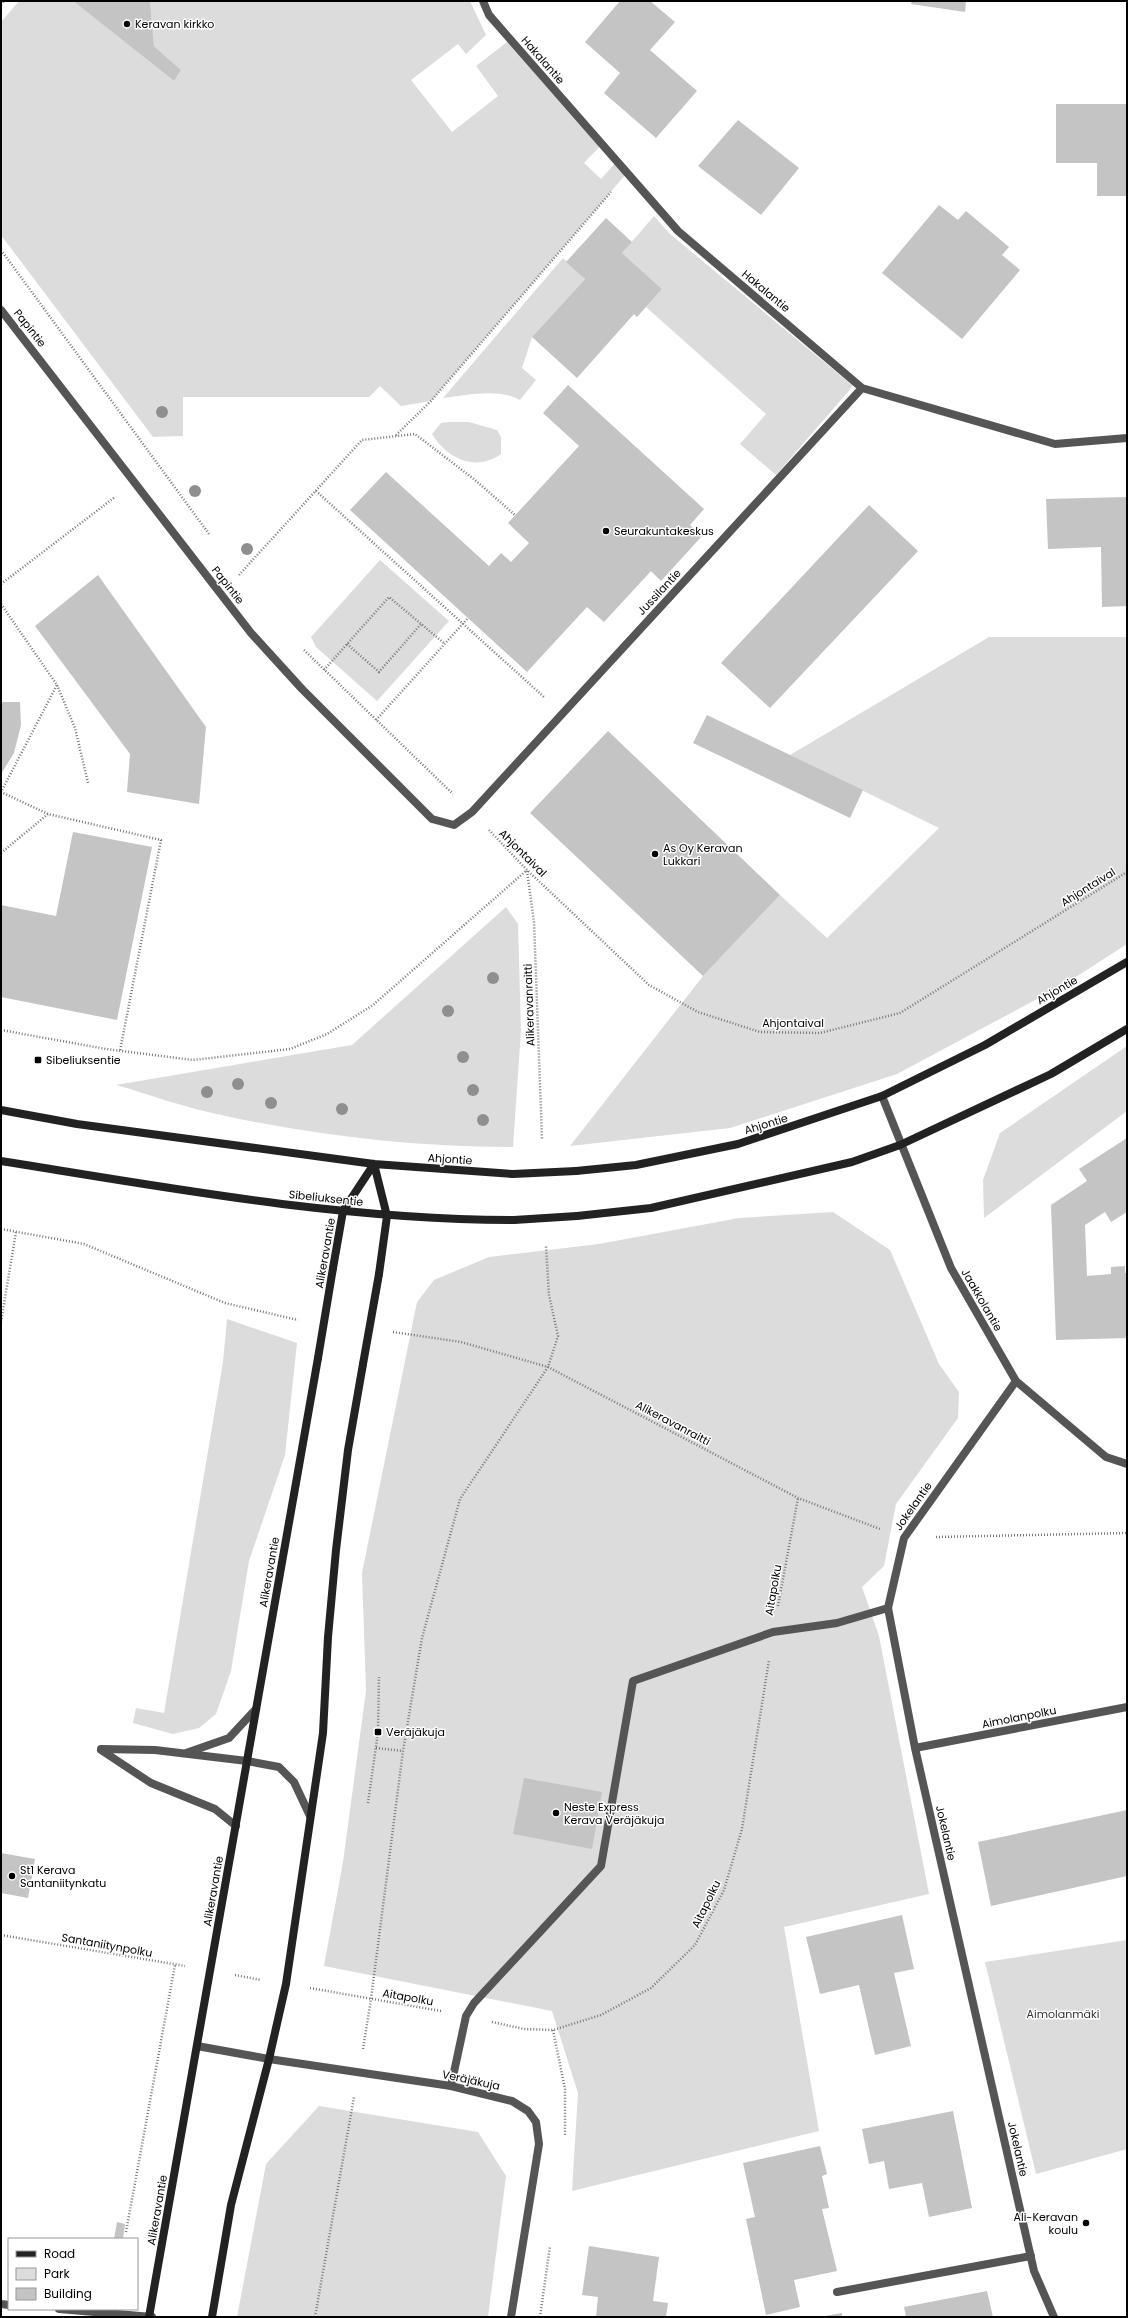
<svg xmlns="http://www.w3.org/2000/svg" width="1128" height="2318" viewBox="0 0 1128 2318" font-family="Poppins,sans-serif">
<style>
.green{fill:#dcdcdc}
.building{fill:#c4c4c4}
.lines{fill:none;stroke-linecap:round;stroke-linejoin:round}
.path{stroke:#777;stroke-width:2.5;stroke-dasharray:1 2;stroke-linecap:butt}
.service{stroke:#555;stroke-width:8}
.minor{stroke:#555;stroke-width:8}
.secondary{stroke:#222;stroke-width:8}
.secondary-bridge{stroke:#222;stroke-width:8}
.tree{fill:#8f8f8f}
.poi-dot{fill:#000;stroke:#fff;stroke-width:1.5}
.labels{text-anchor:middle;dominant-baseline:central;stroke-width:3;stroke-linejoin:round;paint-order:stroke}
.poi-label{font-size:11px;fill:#000;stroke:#fff;text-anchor:start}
.street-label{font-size:11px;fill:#000;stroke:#fff}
.park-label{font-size:11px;fill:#333;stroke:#fff}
</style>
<rect width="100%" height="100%" fill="#fff"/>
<!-- green -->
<path class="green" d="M19,1h54l101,80 7,-11 -27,-24 -4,-45h320l16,34 -20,19 -8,-10 -47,36 41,52 46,-36 -22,-30 35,-27 91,105 -18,19 17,16 16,-18 10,12 -196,228 -30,5 -21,-20 -11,11h-186v39l-30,1 -152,-202v-213z
M654,216l16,18 183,152 -77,89 -36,-31 26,-30 -120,-107 16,-18 -40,-36z
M563,258l22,21 -53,58 -10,31 14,12 -16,20c-21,-12 -53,-5 -77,-2z
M450,422h19l28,8 4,7v17c-25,18 -54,5 -69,-20l9,-11z
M380,560l69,61 -72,80 -61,-54 -5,-10z
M989,637h138v307l-62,40 -168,90 -167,54 -160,18 133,-170 77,-81 47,43 112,-110 -149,-73z
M506,907l12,17 3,106 -8,117c-97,0 -196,-11 -292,-32 -35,-7 -70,-20 -105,-30l236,-40z
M1127,1046v65l-143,107 -1,-38 17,-47z
M833,1212l57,38 49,114 20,28 -1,26 -62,86 -12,62 -22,21 17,49 50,258 -145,33 35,204 -247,60 6,-98 -26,-82 -228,-45 19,-104 23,-171 -4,-118 55,-271 17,-22 55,-23 110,-13 140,-26z
M227,1319l70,24 -12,112 -36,106 -18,110 -15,43 -17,14 -26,6 -40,-11 3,-15 28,5 59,-351z
M1127,1940v209l-91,25 -51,-212z
M319,2106l159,26 28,44 -18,141h-251l29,-153z"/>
<!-- building -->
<path class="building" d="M73,1h77l4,45 27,24 -7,11z
M620,1h30l25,21 -25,28 47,41 -41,47 -52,-45 16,-20 -35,-31z
M912,1h54l-1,11 -54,-8z
M1056,104h71v92h-30v-33h-41z
M738,120l61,48 -38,47 -63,-49z
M939,205l19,15 8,-9 43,36 -7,8 18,15 -58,69 -80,-66z
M606,218l26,24 -10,11 40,36 -25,28 -3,-3 -57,64 -45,-41 53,-58 -19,-17z
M568,385l136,124 -14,16 12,11 -41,45 -10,-10 -47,51 -17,-15 -60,65 -177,-162 36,-38 103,94 12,-13 10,9 18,-19 -21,-20 71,-77 -36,-33z
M1127,497v109l-25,1 -1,-60 -53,2 -2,-50z
M869,505l49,46 -148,157 -49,-45z
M98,575l108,152 -7,77 -72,-12 3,-38 -95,-128z
M1,702h19l1,23 -7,28 -13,21z
M707,715l156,75 -13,28 -157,-75z
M608,731l172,164 -77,81 -173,-163z
M73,832l79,15 -35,173 -116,-23v-92l55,11z
M1127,1138v74l-16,10 -6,-10 -20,13 2,51 24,-2v-7l14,-1v7h2v65l-71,2 -5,-135 36,-24 -8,-12z
M524,1778l78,14 -10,57 -79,-15z
M1127,1810v66l-136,30 -13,-64z
M1,1853l34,6 -7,39 -27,-5z
M902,1915l12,54 -20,4 17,73 -36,9 -16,-70 -39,9 -14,-57z
M953,2111l19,97 -43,9 -7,-34 -33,6 -5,-28 -15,3 -7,-35z
M820,2146l7,28 -5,2 7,32 -7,1 15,62 -43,9 6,27 -34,8 -20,-96 9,-2 -12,-54z
M117,2222l8,2 -2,15h-9z
M589,2246l70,11 -6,44 15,2 -2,14h-70l2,-20 -16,-2z
M987,2291l6,26h-87l-2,-10z
M842,2313v4h-17v-1z"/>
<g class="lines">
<!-- path -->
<path class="path" d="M1,5l3,-4
M1,250l208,284
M396,435l35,-34 180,-209
M316,491l228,206
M239,575l123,-135 53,-6 60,46 40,35
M1,584l114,-87
M1,604l56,81 -56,107 47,22 113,26 -41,211
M347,644l32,28 42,-48
M304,650l149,144
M324,670l65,-73 56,47
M57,685l18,43 13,55
M376,720l92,-102
M489,830l38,40 122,115 49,27 62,20 60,1 80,-20 227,-141
M1,853l47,-39
M527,871l7,51 8,217
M1,1030l105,19 87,11 97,-11 37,-15 46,-29 154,-135
M1,1229l83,15 141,59 73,17
M1,1322l15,-90
M393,1332l68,10 87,25 250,131 82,31
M936,1537l191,-4
M778,1606l20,-108
M376,1748l27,3
M368,1803l10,-71 1,-55
M1,1935l184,31
M235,1975l26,5
M310,1988l131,23
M492,2022l32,7 29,1 48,-15 50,-27 44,-43 29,-55 18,-61 27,-169
M553,2030l12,59v47
M363,2049l8,-50 32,-248 19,-113 38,-139 88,-132 10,-31 -9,-41 -3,-49
M126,2232l49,-267
M315,2317l39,-220
M540,2317l10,-71"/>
<!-- service -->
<path class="service" d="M101,1749l54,1 92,11 32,6 15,15 16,34
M101,1750l50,33 64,26 21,17
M186,1753l43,-15 27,-29
M451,2086l15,-70 8,-13 127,-137 32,-185 140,-49 64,-9 51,-15
M837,2292l194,-36
M1,2304l8,1
M59,2309l93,8"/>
<!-- minor -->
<path class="minor" d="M483,1l6,14 189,216 184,157 193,56 72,-6
M1,310l250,323 51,56 130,130 22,6 18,-13 390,-424
M882,1096l69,172 65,113 90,76 21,7
M1016,1381l-112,157 -16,70 27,140 119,523 20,46
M915,1748l212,-41
M197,2046l72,13 182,27 61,15 16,10 8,11 3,22 -28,173"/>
<!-- secondary -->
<path class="secondary" d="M1,1110l76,14 297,40 139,10
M1,1161c170,27 340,59 513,59
M374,1164l13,52 -8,58
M576,1171l60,-6 102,-21 144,-48 103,-51 142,-83
M577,1216l74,-8 201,-46 48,-17 151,-71 76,-45
M333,1268l10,-57 31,-47
M149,2317l169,-959
M212,2317l19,-112 38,-146 17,-75 37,-251 5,-96 8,-87 12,-100 15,-86"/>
<!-- secondary-bridge -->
<path class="secondary-bridge" d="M513,1174l63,-3
M514,1220l63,-4
M318,1358l15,-90
M363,1364l16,-90"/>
</g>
<!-- trees -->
<g class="tree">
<circle cx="162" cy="412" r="6"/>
<circle cx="195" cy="491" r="6"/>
<circle cx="247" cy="549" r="6"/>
<circle cx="493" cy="978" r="6"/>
<circle cx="448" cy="1011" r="6"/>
<circle cx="463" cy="1057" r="6"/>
<circle cx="238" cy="1084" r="6"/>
<circle cx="473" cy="1090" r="6"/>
<circle cx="207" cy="1092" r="6"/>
<circle cx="271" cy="1103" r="6"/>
<circle cx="342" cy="1109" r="6"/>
<circle cx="483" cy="1120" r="6"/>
</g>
<!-- markers -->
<g class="poi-dot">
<circle cx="127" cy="24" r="4"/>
<circle cx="606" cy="531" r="4"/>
<circle cx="655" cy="854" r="4"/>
<rect x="34" y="1056" width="8" height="8" rx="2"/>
<rect x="374" y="1728" width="8" height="8" rx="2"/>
<circle cx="556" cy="1813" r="4"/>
<circle cx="12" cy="1876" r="4"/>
<circle cx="1086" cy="2223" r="4"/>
</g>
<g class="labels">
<!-- poi labels -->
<g class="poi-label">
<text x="135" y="24">Keravan kirkko</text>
<text x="614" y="531">Seurakuntakeskus</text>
<text x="663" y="848">As Oy Keravan<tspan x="663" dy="13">Lukkari</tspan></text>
<text x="46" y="1060">Sibeliuksentie</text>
<text x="386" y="1732">Veräjäkuja</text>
<text x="564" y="1807">Neste Express<tspan x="564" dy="13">Kerava Veräjäkuja</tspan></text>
<text x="20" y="1870">St1 Kerava<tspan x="20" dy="13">Santaniitynkatu</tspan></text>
<text x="1078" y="2217" text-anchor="end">Ali-Keravan<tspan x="1078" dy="13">koulu</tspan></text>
</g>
<!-- street labels -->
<g class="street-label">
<text transform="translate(543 60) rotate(49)">Hakalantie</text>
<text transform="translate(766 291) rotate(40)">Hakalantie</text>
<text transform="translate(30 328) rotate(52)">Papintie</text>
<text transform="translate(228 585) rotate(52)">Papintie</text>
<text transform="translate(659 592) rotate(-47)">Jussilantie</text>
<text transform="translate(523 853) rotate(45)">Ahjontaival</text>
<text transform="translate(1088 887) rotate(-32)">Ahjontaival</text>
<text transform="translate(1057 990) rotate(-30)">Ahjontie</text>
<text transform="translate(529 1005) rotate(-92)">Alikeravanraitti</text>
<text x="793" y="1023">Ahjontaival</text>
<text transform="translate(766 1124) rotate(-17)">Ahjontie</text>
<text transform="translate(450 1159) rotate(4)">Ahjontie</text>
<text transform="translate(326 1198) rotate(6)">Sibeliuksentie</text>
<text transform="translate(325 1253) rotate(-80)">Alikeravantie</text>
<text transform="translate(982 1300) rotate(60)">Jaakkolantie</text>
<text transform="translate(673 1423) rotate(28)">Alikeravanraitti</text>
<text transform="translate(913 1506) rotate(-55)">Jokelantie</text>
<text transform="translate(269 1572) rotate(-80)">Alikeravantie</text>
<text transform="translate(773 1590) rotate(-80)">Aitapolku</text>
<text transform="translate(1019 1717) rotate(-11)">Aimolanpolku</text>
<text transform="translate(946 1833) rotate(77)">Jokelantie</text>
<text transform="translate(213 1891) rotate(-80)">Alikeravantie</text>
<text transform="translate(706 1904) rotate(-64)">Aitapolku</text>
<text transform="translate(107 1945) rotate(10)">Santaniitynpolku</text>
<text transform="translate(408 1997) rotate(10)">Aitapolku</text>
<text transform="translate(471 2080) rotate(12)">Veräjäkuja</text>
<text transform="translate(1018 2149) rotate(77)">Jokelantie</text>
<text transform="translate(157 2210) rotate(-80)">Alikeravantie</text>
</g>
<!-- park labels -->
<g class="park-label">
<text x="1063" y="2014">Aimolanmäki</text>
</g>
</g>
<!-- border -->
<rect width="1128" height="2318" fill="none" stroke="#000000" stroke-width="4"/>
<!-- legend -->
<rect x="8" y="2238" width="130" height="72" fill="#ffffff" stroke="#999999"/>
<rect x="16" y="2251" width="20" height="6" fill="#222222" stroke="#999999"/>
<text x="44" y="2258" font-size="12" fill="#000000">Road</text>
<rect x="16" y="2268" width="20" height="12" fill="#dcdcdc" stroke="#999999"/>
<text x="44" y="2278" font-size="12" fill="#000000">Park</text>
<rect x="16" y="2288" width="20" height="12" fill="#c4c4c4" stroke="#999999"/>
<text x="44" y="2298" font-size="12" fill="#000000">Building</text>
</svg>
